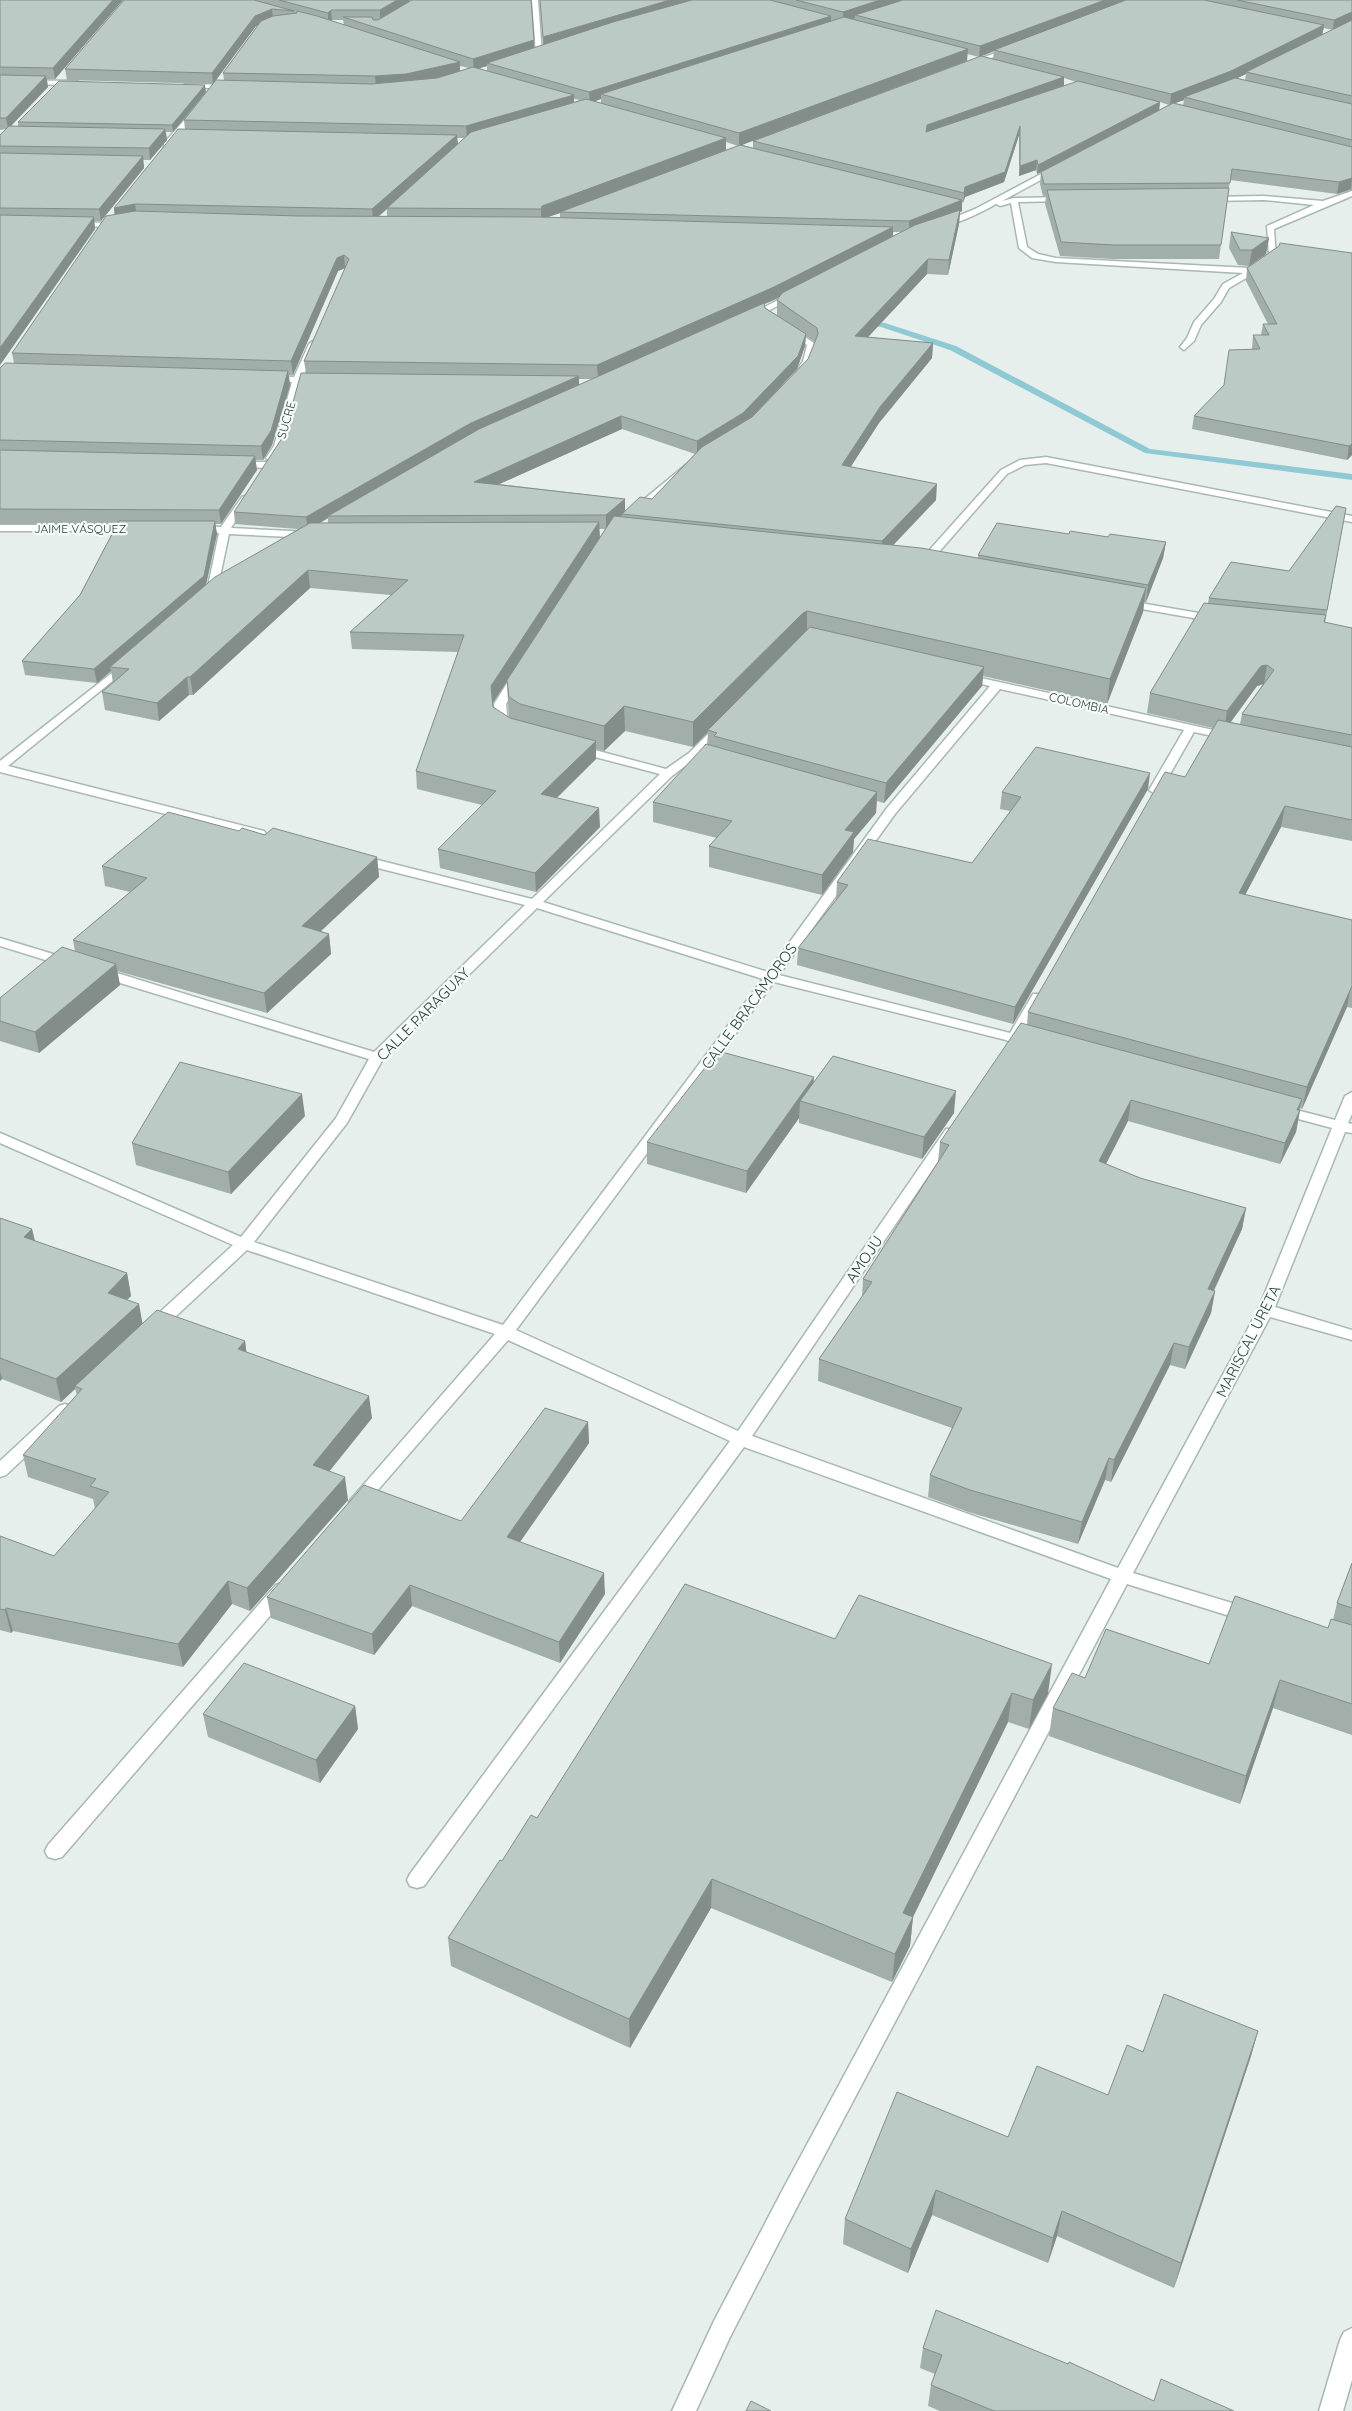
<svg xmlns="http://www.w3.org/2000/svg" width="1352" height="2411" viewBox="0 0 1352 2411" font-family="Quicksand,sans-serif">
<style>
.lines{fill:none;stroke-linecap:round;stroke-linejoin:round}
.stream{fill:#8ec9d4;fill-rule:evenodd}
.street-casing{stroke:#a8b8b2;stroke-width:3}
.street{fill:#fff;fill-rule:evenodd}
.wall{fill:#a1aea9;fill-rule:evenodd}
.shaded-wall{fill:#838d89}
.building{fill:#bbcac4;stroke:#838d89}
.labels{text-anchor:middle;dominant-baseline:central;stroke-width:4.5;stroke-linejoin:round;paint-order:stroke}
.far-street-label{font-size:12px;fill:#24423a;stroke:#f7fbf9}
.street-label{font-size:15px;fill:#24423a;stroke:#f7fbf9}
</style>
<rect width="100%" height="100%" fill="#e6efeb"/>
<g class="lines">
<!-- stream -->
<path class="stream" d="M859,320l26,3 71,23 194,103 202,25v6l-207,-27 -195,-103 -69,-23 -22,-3z"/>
<defs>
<path id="street" d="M532,0h6l4,54 -3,2 -3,-2z
M1011,47l2,3 -44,16 -5,-1z
M0,80l77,1 3,2 -3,2 -77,-1z
M185,84l47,1 3,2 -3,2 -49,-2z
M195,108l6,1 -31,38h-6v-4z
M1058,165l4,2 -1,2 -59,32 12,-3 55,-1v4h-3l-48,1 9,45 11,7 18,4 194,10 19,-14 -2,-28 47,-21 -50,-5 -55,1h-3v-4l58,-1 59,5 29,-10v5l-78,33 2,28 -21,16 -26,15 -8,14 -20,23 -7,16 -10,9 -4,-3 7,-9 7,-16 20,-23 9,-15 20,-11 -187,-11 -24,-4 -13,-10 -8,-45 -11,3 -4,-2c-10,6 -51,27 -60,21l39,-16z
M121,220h3v4l-18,3 -32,-1 -4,-2 4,-2 32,1z
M790,294l7,2 -45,23 -7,-2z
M785,327h6l24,17 -3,17 -12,18 -7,-2 10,-16 4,-16 -22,-14z
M313,341l4,3 -14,33h16l5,3 -5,3 -18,-1 -17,64 -10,14h-6l-2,-2 8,-12 18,-64h-23l-4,-3 4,-3 25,1 15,-33z
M1046,457l306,59v6l-306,-59 -21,2 -18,9 -82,94h-8v-4l84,-94 19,-10z
M236,462h31l5,3 -5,3 -34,-1v-4z
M687,464l3,1v4l-51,45h-8v-4z
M245,496l5,3 -19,29 81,4 5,3 -5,3 -83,-4 -12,57 -1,2h-8l-1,-2 12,-58 -23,-1 -5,-3 5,-3 25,1 21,-30z
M0,525h135l5,3 -5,3h-135z
M1123,600l93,16 5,3 -5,3 -97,-17 -1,-2z
M127,661l6,3 -2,2 -123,100 256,65 2,3 -2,3 -4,1 -260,-66v-11z
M518,671l6,3 -18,30 2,19 5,5 -6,3 -11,-6 -2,-21 20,-32z
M963,674l268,60 6,3 -6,3 -37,-8 -33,58 -6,4 -6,-4 35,-60 -184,-41 -105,125 -116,161 231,58 23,-39h10l2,3 -23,39 6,1 2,3 -2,3 -15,1 -7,-4 -232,-58 -258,348 222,101 208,-302h10l2,3 -206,304 366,132 140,-258 74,-182 -56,-15 -2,-3 7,-4 54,14 10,-24 7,-4v22l-4,9 4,1v9l-7,-1 -70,175 77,23v10l-82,-23 -137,256 122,37 3,5 -3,5 -6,2 -122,-38 -329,621 -68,132 -34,74h-24l42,-90 68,-130 329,-612 -367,-132 -320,439 -7,2 -7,-2 -3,-6 3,-6 320,-433 -222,-101 -144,166 -6,2 -6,-2 -3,-4 3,-4 143,-164 -248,-84 -88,82h-12l-2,-4 2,-4 86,-79 -233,-102v-10l241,104 95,-119 33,-59 -275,-84 -2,-3 2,-3h10l270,83 151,-147 -171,-43 -2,-3 2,-3 4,-1 174,44 128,-125 -88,-23 -2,-2 2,-2 4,-2 90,24 23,-16 29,-29h8v4l-29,29 -25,19 -129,126 225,70 119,-164 103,-122 -31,-7 -2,-2zM537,908l226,71 -260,346 -249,-83 93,-119 36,-64z
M0,938l73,22 2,3 -7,4 -68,-21z
M65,1404l6,2 2,4 -2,4 -65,61 -6,2v-16l59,-55z
M282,1583l6,2 3,5 -3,5 -226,262 -7,2 -7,-2 -3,-6 3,-6 228,-260z
M1352,2328v52l-9,31h-24l21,-71 4,-8z"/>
</defs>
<!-- street casing -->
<use href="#street" class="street-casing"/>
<!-- street -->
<use href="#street" class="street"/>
</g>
<!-- wall -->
<path class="wall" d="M0,0h123l-68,79h-8l1,8 -37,39h7v-4l188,-30 -33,40h-7l1,8 -17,20h-7l1,8 -43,53h-7l1,8 -95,136v-230l6,-6 -6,1z
M124,0h407l3,48 9,-3 -3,-45h812v190l-15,4 -107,-14 -11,79h-107l-52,-3 -15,-52 1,-8h-3l-3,-12 1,-12 -4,2 -1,-4 -17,6v-41l-15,47 -39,15 -2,6 -1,-1v9l-2,1 -1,12 -11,51 -21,-1 -59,63 65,6 -1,15 -53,65 -29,44 86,33 -43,45 85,13v-3l91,-21 97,8 -3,16 -17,44h-2l-1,10 -36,92 -124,-28 -1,10 -98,117 -7,-2 -1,12 -22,26 -1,13 -31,43 -113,-28v-21l8,-8 -64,-16v-20l54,-57 1,-13 -15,15 -68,-16 -21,20 -8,-2v10l-39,39 43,29 -64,65 -96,-24 -2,-19 44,-44 -65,-16 -1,-18 42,-119 -106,-3 -2,-17 41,-37 -81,-7 -117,107h-4l-30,26 -54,-11 -3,-18 11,-9 -2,-12 -14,12 -72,-8 -3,-14 58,-66 37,-71h-117v-156l14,-5 -2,-10 103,-139 -1,-6 71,-79 -1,-9 29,-36 -146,-4 -2,-11zM332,20h11l1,5 -13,-4zM256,26h1l-34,47 1,7 -10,3zM1324,28l4,1 5,1 -11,5zM994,51l-1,8 -12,-3 4,-1zM967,54l12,3 -226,84v7l-11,-3zM460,66l9,2 -9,3zM487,66v5l-8,-3zM1246,74l-1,6 -8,-2zM1064,78l12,4 -12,4zM574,99l6,1 -6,2zM601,99v4l-6,-2zM1184,100l-1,5 -8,-2zM1160,102l9,3 -10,5zM457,138h7l-6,6zM726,142l12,4 -12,4zM387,209v7h-8zM560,213v4h-12zM893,232h9l-9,4zM345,268l-41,93 2,12 -22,62 -50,77 1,12 63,5 -92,56 11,-51 -2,-10h6l36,-54 -2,-10h8l9,-15 18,-60 -1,-10h4l45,-104zM779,298l-2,2v15l-12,-7v-4zM806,336l9,6 -7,17 -57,59 46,-49 8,-23zM579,379h13l-13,6zM622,429l73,25 -43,45 -27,12v-12l-126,-15zM328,518v5h-8zM599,529h6l-5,9zM507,682l1,22 1,14 -16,-11v-4z
M1231,232l38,6 -3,16 -17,12 -11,-1 -9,-17z
M1352,253v202l-5,5 -155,-31 2,-13 30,-30 28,-37 1,-14h8l2,-11h5l-22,-43 1,-13z
M1346,508l-21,115 27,5v213l-71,-14 -36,68 107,25v88l-5,-1 -45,102 -2,-1 -1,2h1l-4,22 -16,32 -152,-43 -22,43 34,14 106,30 -4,21 -28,62h1l-4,22 -26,56 -15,-4 -59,117 -6,-2 -27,64 -110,-32 -40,-15 2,-22 22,-47 -134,-47 1,-22 43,-62 1,-18 75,-117 2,-20 87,-117 1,-13 157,-235 28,-49 -66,-15 3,-20 58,-90 1,-5 80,-27zM1263,684l-21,30 -2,10 -9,-2 26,-36z
M1148,789l-135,235 -216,-59 1,-17 39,-49h-1l1,-17 135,-19 38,-52 -10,-2 2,-17z
M239,831l26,4 112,22 2,20 -59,54 9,3 2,20 -64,59 -150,-42 3,14 -81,68 -39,-12v-43l75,-47 -2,-11 57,-48 -25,-6 -3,-20z
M814,1082l140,31 -32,46 -123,-36v-5l-53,75 -99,-29v-22z
M305,1116l-74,78 -95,-29 -4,-22z
M0,1218l32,11 3,12 92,32 4,23 -4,4 15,24 103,17 1,11 126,66 -43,53 19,29 -98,111 -18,-7 -49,63 -170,-36 -2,2 -11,-3v-94l54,20 41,-47 -2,-10 -65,-22 -5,-22 54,-60 -2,-6 -14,13 -59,-23 -2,2z
M588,1422l1,21 -69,99 85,52 -45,69 -148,-57 -38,49 -103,-37 -4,-21 194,-76z
M1352,1563v172l-79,-27 -33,96 -191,-68 4,-28 32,-30 124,-14 119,-36 5,-8 4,-17z
M835,1639l213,55 -19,35 -21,-7 -95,195 -3,29 -18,36 -181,-74 -81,140 -179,-82 -3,-28 54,-77 35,-43z
M355,1706l3,23 -38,54 -112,-46 -5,-23z
M1258,2031l-7,25 -77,232 -117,-52 -9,27 -116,-48 -24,58 -65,-29 2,-25 163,-82 100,-42 35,-43z
M923,2348l231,53 80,10h-294l-12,-5 3,-21 4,-11 -15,-6z"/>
<!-- shaded-wall -->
<path class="shaded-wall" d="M113,0h10l-68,79 -2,-11z
M397,0h12v3l-29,17v-10z
M670,0h34l-160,48 -1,-11z
M880,0h32l-57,15v3l-12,4v-10z
M1105,0h27l-138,50v1l-15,6 1,-11z
M272,9l1,10 -17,7 -43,58 -1,-11 43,-57z
M331,10l1,10 -4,3v-10z
M1352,12v9l-19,9 1,-10z
M831,16v10l-230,68v5l-11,4 -1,-11z
M1324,25l-2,11 -76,36v2l-17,8 -45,15v3l-14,5 1,-11z
M534,40v11l-47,12v3l-13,4 -1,-11z
M968,49l-1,12 -228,85v-13z
M460,62v12l-84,14 -1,-12z
M46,76l2,11 -40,42 -2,-11z
M1064,77v9l-138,48 1,-9z
M205,85l1,7 -33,40 -1,-7z
M574,95v13l-107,30 -1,-12z
M1160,102l-1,9 -122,63 1,-9z
M1020,126l-1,9 -15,47 -39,15 -2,6 2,-16z
M165,129l2,11 -17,20 -1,-12z
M457,135l1,11 -71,62v1l-14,12 -1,-12z
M726,138v13l-166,61v1l-18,6 -1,3v-13l1,-3z
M143,156l1,12 -43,53 -2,-12z
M1037,160l-1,10 -17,6 1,-10z
M1352,178l-1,11 -14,5 2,-12z
M962,200v11l-2,1 -1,12 -11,51 1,-15 -40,-28v-11z
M135,204l2,12 -22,3 -1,-11z
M94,217l1,12 -95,136v-17z
M893,227v13l-120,60 -175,79 -1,-14z
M1269,238l-3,16 -17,12 3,-16z
M344,255l1,13 -7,3 -45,104 -2,-14 46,-103z
M928,259l-1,15 -73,78 1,-16z
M806,334l-1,12 -8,23 -54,58 -46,27v-13z
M933,343l-1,15 -53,65 -38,59 1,-17 38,-58z
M288,371l2,14 -18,60 -9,15 -2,-14z
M579,376v12l-251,128v2l-20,12 -2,-13 165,-94z
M621,416l1,13 -147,66 -1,-13z
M1352,444v11l-5,5 2,-14z
M255,456l2,14 -36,54 -2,-14z
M937,484l-1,16 -55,58 1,-17z
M625,499v13l-3,2v1l-16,14v-14z
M215,521l2,13 -12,55 -95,78 1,4 -14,12 -3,-14z
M599,522l1,17 -108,165 -1,-18z
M1166,542l-3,16 -17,44 2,-17z
M308,570l2,18 -117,107 -3,-18z
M1146,588l-3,24 -36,92 3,-25z
M807,611v24l-99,95v2l-15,15v-25l110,-109z
M1267,665l-3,19 -7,2 -33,45 3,-20 34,-45z
M984,667l-2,19 -98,117 2,-20z
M187,677l2,18 -30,26 -2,-18z
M624,706l1,25 -21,20v-25z
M596,741v18l-55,54v-19z
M1150,773l-2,16 -135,235 2,-17z
M877,792l-1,21 -22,26 -1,13 -31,43v-20l23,-45z
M1285,806l-4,21 -46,87 4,-21z
M599,808l1,19 -64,65 -1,-19z
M377,857l2,20 -74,69 -3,-20z
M329,934l2,20 -64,59 -3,-20z
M116,964l4,21 -81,68 -4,-21z
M1351,985l-4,22 -45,102 5,-22z
M814,1077l-1,22 -13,2 -1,17 -53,75 1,-22z
M956,1091l-2,22 -32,46 2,-22z
M302,1094l3,22 -74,78 -3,-22z
M1302,1099l-4,15 2,-4 -4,22 -16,32 5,-21z
M1131,1100l-3,21 -32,62 3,-22z
M1246,1208l-4,21 -38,82 4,-22z
M32,1229l5,22 -13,-14z
M127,1273l4,23 -19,19 -4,-22z
M1215,1291l-4,22 -26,56 4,-22z
M139,1304l4,22 -68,60v3l-14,13 -5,-23z
M245,1341l3,23 -10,-15z
M1174,1343l-4,22 -59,117 3,-22z
M0,1371l2,8 -2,2z
M369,1396l3,22 -56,70 -3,-23z
M588,1422l1,21 -81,116 -1,-22z
M1109,1458l-4,22 -27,64 4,-22z
M345,1477l3,23 -98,111 -3,-23z
M604,1573l1,21 -45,69 -1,-21z
M228,1581l4,23 -49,63 -5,-23z
M410,1585l2,21 -38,49 -2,-21z
M6,1608l7,23 -2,2 -6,-23z
M1052,1664l-4,30 -19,35 4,-29z
M1280,1680l-7,28 -33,96 6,-28z
M1012,1693l-4,29 -95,195 -3,29 -18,36 3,-28 8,-41z
M355,1706l3,23 -38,54 -4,-23z
M712,1879l-1,29 -81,140 -1,-29z
M1258,2031l-7,25 -77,232 7,-25z
M936,2190l-4,25 -24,58 3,-24z
M1062,2211l-5,25 -9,27 5,-25z"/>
<!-- building -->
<path class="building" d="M0,0h113l-60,68 -53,-1z
M124,0h130l40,11 -22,-2 -17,7 -43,57 -147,-4z
M279,0h118l-17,10h-49l-3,3z
M412,0h119l3,40 -61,19 -130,-42h29l1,3h5z
M540,0h130l-127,37z
M692,0h78l61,16 -242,76 -102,-29 126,-41z
M796,0h84l-37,12z
M903,0h202l-125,46 -125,-31z
M1126,0h78l120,25 -93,46 -60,23 -177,-44z
M1237,0h115v12l-18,8z
M297,11l20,5 143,46 -54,12 -31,2 -152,-3 38,-52 12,-5 24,-3z
M844,17l124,32 -229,84 -138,-39z
M1352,20v76l-106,-24z
M981,56l83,21 -137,48 -1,7 152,-51 82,21 -122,63 -1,-5 -17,6v-40l-15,46 -40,15 -1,6 -211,-52z
M473,67l101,28 -108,31 -282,-6 32,-40 156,4 65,-6z
M0,75l46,1 -40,42h-6z
M1235,78l117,26v36l-168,-43z
M59,81l146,4 -33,40 -154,-3z
M586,99l140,39 -184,68 -1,3 -154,-1 84,-76z
M1173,103l179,44v31l-13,4 -107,-13 -2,14 -186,1 -3,-12z
M9,126l156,3 -16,19 -149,-2v-11z
M178,129l279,6 -85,74 -237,-5 -21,4z
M740,145l222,55 -53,21 -349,-9z
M0,153l143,3 -44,53 -99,-1z
M1229,188l-8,57h-107l-53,-3 -14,-52z
M960,210l-11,50 -21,-1 -73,77 78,7 -53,64 -38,58 95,19 -55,57 -260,-27 18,-17 12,2 50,-52 50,-30 56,-58 10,-25 -1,-6 -40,-28 5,-7 133,-68z
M135,211l164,5 239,1 355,10 -119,60 -177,78 -293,-4 45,-102 -5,-4 -7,3 -46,103 -279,-8 94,-137z
M0,215l94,2 -94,131z
M1231,232l38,6 -17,12h-12z
M1280,243l72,10v191l-3,2 -155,-30 30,-31 5,-35 31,-1 -7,-14h16l-6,-11h14l-30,-56 32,-22z
M764,303l1,5 41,26 -8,22 -55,57 -46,28 -76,-25 -147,66 151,17 -19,16 -278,1 151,-87z
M5,363l283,8 -17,60 -10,15 -261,-6v-72z
M301,373l278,3 -108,47 -165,94 -72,-5 50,-77z
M0,450l255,6 -36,54 -219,-1z
M1336,506l10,2 -19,102 -118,-12 22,-36 58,9z
M614,516l307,32 225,40 -36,91 -303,-68 -4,2 -110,109 -69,-16 -20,20 -84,-22 -11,-7 -2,-17z
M119,521h96l-11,55 -110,93 -72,-8 58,-66z
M599,522l-108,164 2,21 17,11 86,23 -55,53 58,14 -64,65 -97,-24 58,-58 -80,-20 48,-136 -114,-3 58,-52 -100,-10 -118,107h-3l-30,26 -55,-11 27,-23 -19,-2 105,-90 95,-54z
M997,523l72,11 1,-3 38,6 2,-3 56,8 -18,43 -170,-30z
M1204,603l122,12 -2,7 28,6v107l-110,-21 32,-44 -7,-5 -6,1 -34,45 -77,-18z
M810,627l174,40 -98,116 -172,-47 3,-3 -9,-3z
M1218,720l134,27v73l-67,-14 -46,87 113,27v66l-45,101 -279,-75 137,-240 20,5z
M706,744l171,48 -32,38 9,2 -32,43 -113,-29 23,-25 -79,-19z
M1036,747l114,26 -135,234 -217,-59 50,-63 -11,-3 31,-43 104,24 49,-66 -19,-5z
M168,812l71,19 3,-3 23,7 8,-7 104,29 -75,69 27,8 -65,59 -191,-53 74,-62 -45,-12z
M62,947l54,17 -81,68 -35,-11v-23z
M1021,1023l281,76 -5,11h3l-15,33 -154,-43 -32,61 41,17 106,30 -38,81 7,2 -26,56 -15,-4 -60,117 -5,-2 -27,64 -112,-32 -40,-15 32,-67 -143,-49 53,-77 -9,-3 86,-134 -9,-3z
M718,1051l96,26 -67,94 -100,-29z
M833,1056l123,35 -32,46 -124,-36z
M180,1062l122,32 -74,78 -96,-29z
M0,1218l32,11 -8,8 103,36 -19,20 31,11 -83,75 -56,-21z
M157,1310l88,31 -7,8 131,47 -56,69 32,12 -98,111 -19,-7 -50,63 -172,-36 -1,2 -5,-1v-73l54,20 55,-64 -19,-6 6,-7 -73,-24 59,-66 -7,-3z
M545,1408l43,14 -81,115 97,36 -45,69 -149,-57 -38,49 -105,-37 97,-112 97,36z
M1352,1563v45l-15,-5z
M685,1584l150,55 24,-44 193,69 -19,36 -21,-7 -109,220 10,4 -18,37 -183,-75 -83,140 -181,-81 52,-78 2,1 29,-46 6,3z
M1235,1596l93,32 3,-9 21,6v79l-72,-24 -34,96 -193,-68 19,-35 13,5 21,-49 103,35z
M244,1663l111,43 -39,54 -113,-46z
M1164,1994l94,37 -77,232 -119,-52 -9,27 -117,-48 -25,59 -66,-30 52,-127 111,45 29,-71 71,29 19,-50 16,7z
M936,2310l132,54 1,-2 85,39 7,-22 73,32h-240l-63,-26 11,-30 -19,-7z
M751,2401l20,10h-25z"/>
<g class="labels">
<!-- far-street labels -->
<g class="far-street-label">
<text transform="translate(286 420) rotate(-74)">SUCRE</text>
<text x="80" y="528">JAIME VÁSQUEZ</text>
<text transform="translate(1079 703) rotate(13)">COLOMBIA</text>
</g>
<!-- street labels -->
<g class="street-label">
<text transform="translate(749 1006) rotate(-54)">CALLE BRACAMOROS</text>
<text transform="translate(423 1014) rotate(-45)">CALLE PARAGUAY</text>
<text transform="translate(864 1259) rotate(-56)">AMOJU</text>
<text transform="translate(1248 1341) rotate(-63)">MARISCAL URETA</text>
</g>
</g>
</svg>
